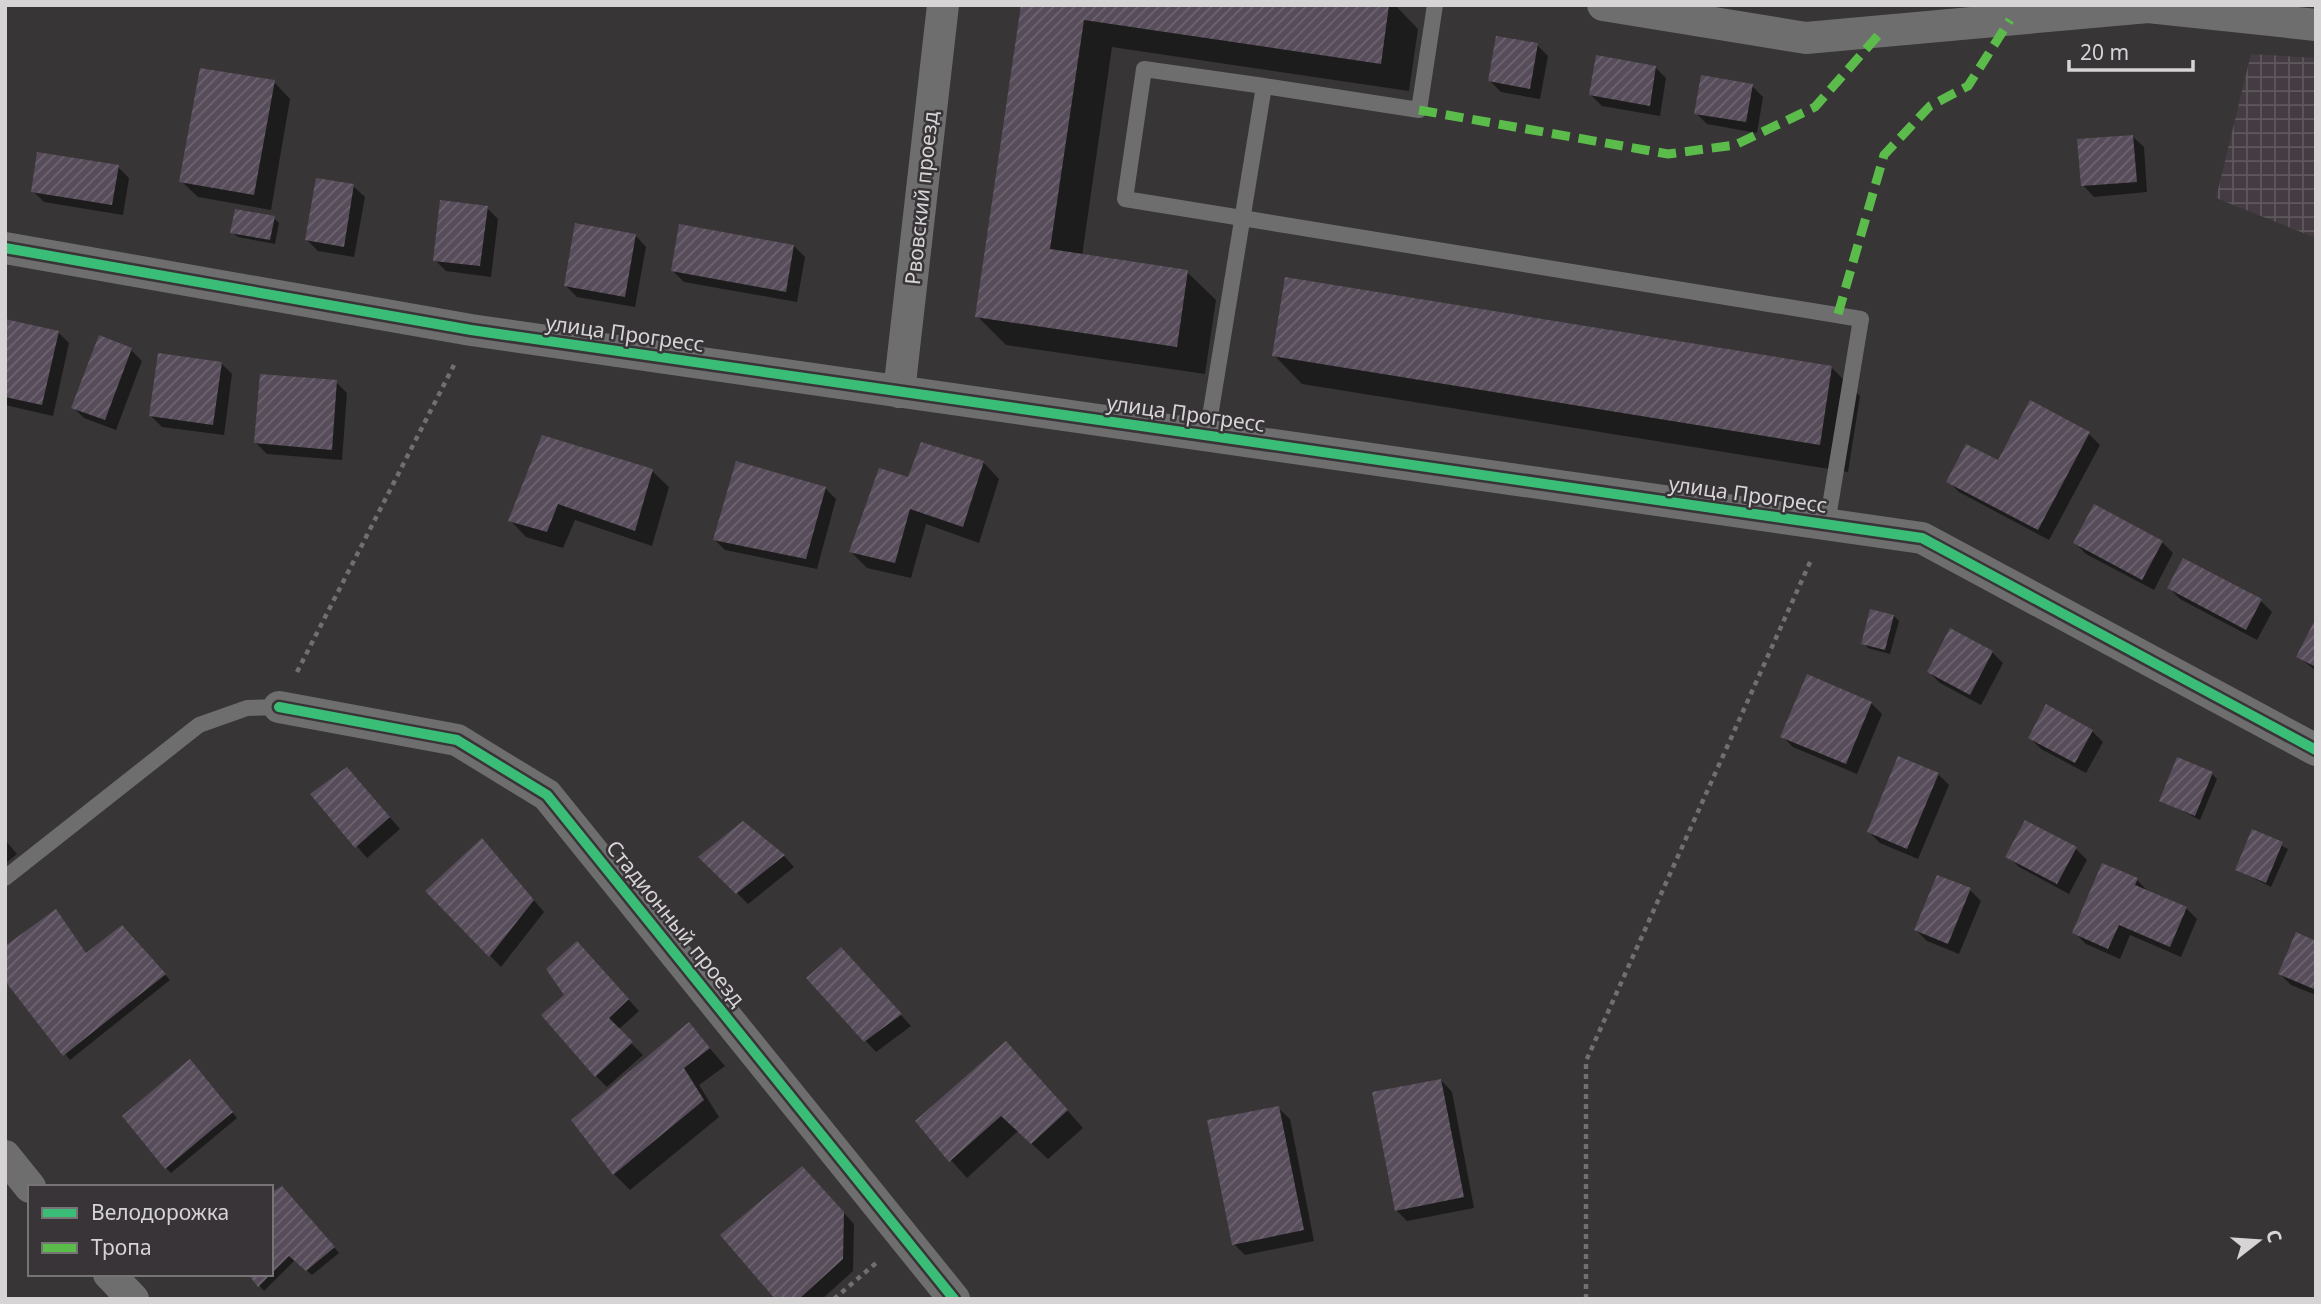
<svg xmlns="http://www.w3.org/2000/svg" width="2321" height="1304" viewBox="0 0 2321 1304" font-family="'Noto Sans',sans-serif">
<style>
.industrial{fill:url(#industrial-grid)}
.shadow{fill:#0007}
.building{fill:url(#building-hatch)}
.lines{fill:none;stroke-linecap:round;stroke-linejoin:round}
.path{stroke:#707070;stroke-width:4.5;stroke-dasharray:5 5;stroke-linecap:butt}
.service{stroke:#6e6e6e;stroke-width:16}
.minor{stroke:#6e6e6e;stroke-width:32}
.quiet{stroke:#5cbc4b;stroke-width:9;stroke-dasharray:18 9;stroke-linecap:butt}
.cycleway-casing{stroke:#383437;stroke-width:15}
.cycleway{stroke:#3abd76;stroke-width:10}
.labels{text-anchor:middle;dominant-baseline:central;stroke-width:5;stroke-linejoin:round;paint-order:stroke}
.street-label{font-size:21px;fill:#d6d4d5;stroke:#383437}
</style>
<defs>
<pattern id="industrial-grid" width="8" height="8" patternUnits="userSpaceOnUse" patternTransform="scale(1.75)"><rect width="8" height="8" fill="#443c42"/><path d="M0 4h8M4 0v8" fill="none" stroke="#5e575c"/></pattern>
<pattern id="building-hatch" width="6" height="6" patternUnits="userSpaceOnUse" patternTransform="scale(1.75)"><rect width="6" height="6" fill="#574c59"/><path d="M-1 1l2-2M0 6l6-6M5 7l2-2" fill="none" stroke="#6e6570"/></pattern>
</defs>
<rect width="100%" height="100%" fill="#373536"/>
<!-- industrial -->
<path class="industrial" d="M2251,54l65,4v180l-100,-40z"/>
<!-- shadow -->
<path class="shadow" d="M1023,5h372l23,24 -9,62 -297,-44 -30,209 105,16 29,28 -11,74 -199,-29 -29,-29z
M1537,45l11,11 -8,43 -39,-7 -11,-11z
M1655,67l11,11 -6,38 -58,-10 -11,-11z
M274,82l16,17 -19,111 -73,-13 -17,-16z
M1752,86l11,11 -6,36 -50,-9 -11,-11z
M2132,136l12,11 3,45 -53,5 -11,-12z
M118,167l11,11 -6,37 -79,-13 -11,-11z
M353,186l12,11 -11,60 -36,-6 -11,-11z
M487,208l11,11 -7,58 -45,-6 -11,-11z
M274,218l5,5 -4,21 -37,-7 -6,-5z
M635,235l11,12 -11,60 -58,-10 -11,-11z
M794,246l11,11 -8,45 -113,-20 -11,-11z
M5,321l53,11 11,11 -16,73 -48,-11z
M131,350l11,11 -26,69 -32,-12 -11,-11z
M1274,355l557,12 29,29 -12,76 -546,-88z
M221,363l11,11 -8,61 -62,-8 -11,-11z
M336,382l11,11 -5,67 -75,-6 -11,-11z
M2089,434l11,11 -51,95 -90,-48 -11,-11z
M983,462l16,17 -20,64 -53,-19 -15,54 -44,-10 -16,-16 58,-73z
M652,471l17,16 -17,59 -77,-26 -12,28 -37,-11 -16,-17z
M825,488l11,11 -19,70 -92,-19 -11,-11z
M2162,542l11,11 -19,37 -68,-36 -11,-11z
M2184,560l77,41 11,11 -15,28 -77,-41 -11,-11z
M1894,616l5,5 -9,33 -22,-6 -5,-5z
M2316,622v49l-18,-15z
M1951,630l41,22 11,11 -22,42 -41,-22 -11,-11z
M1871,703l11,11 -25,60 -64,-27 -11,-11z
M2092,731l11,11 -17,31 -45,-24 -11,-11z
M1938,774l11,11 -31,74 -38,-16 -11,-11z
M2212,774l5,5 -17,41 -39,-20z
M358,780l42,49 -33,29 -55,-64z
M2253,831l35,18 -17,38 -34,-17z
M5,840l12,14 -12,10z
M482,840l62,72 -43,55 -73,-76z
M2076,849l11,11 -18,34 -50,-27 -11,-11z
M784,856l10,11 -46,37 -47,-47z
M2103,865l34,15 11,11 38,17 11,11 -16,38 -51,-22 -10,24 -34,-15 -11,-11z
M1970,890l11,11 -22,53 -32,-13 -11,-11z
M56,911l31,44 35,-28 48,53 -100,80 -65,-82z
M2316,942v53l-25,-10 -11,-11z
M588,955l51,56 -21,19 25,25 -36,32 -11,-11 -29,-81z
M851,960l60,66 -35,26 -68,-74z
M689,1024l36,42 -26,19 20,32 -89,73 -16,-16z
M1022,1060l61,68 -35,31 -30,-28 -51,47 -50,-56z
M195,1067l42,51 -66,55 -5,-5z
M1441,1080l11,12 22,116 -67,13 -11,-11z
M1278,1108l12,11 24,122 -69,14 -11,-11z
M813,1179l41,45 -1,47 -31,28h-44z
M287,1193l52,60 -27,22 -17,-15 -31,31 -14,-17h21v-79z"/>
<!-- building -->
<path class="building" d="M1021,5h368l-8,59 -297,-44 -34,229 138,21 -11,77 -202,-30z
M1496,36l42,7 -8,46 -42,-8z
M1596,55l60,11 -6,40 -61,-11z
M200,68l75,12 -21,115 -75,-13z
M1701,75l52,9 -7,38 -52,-8z
M2133,135l4,47 -56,4 -4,-47z
M37,152l82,13 -7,40 -81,-13z
M316,178l38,6 -10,63 -39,-7z
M440,200l48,6 -8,60 -47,-5z
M235,209l40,7 -5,24 -40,-7z
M575,223l61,11 -11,63 -61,-11z
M679,224l115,21 -8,47 -115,-21z
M1285,277l547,89 -12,79 -548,-89z
M5,319l54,12 -17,74 -37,-8z
M99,335l33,13 -27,72 -34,-12z
M158,353l64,9 -9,63 -64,-9z
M260,374l77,6 -5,70 -78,-7z
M2030,400l60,32 -52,98 -92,-48 20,-38 32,16z
M542,435l111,34 -18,62 -77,-27 -11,28 -39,-11z
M921,442l63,19 -21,66 -53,-18 -15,54 -46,-11 30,-84 29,9z
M736,461l90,26 -20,72 -93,-19z
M2094,504l69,37 -21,39 -69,-37z
M2183,558l79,41 -16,31 -79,-42z
M1870,609l24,6 -9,35 -24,-6z
M2316,618v49l-20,-10z
M1950,628l43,23 -23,44 -43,-23z
M1807,674l65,28 -26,62 -66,-27z
M2046,704l47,26 -18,33 -47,-25z
M1898,756l41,17 -32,76 -40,-17z
M2177,757l36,15 -18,44 -36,-15z
M347,767l43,50 -35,31 -45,-54z
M2025,820l52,27 -20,37 -52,-27z
M743,821l42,34 -49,39 -38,-37z
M2252,829l31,13 -17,41 -31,-13z
M482,838l52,62 -45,57 -64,-66z
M2102,863l36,15 -3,7 52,22 -17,40 -51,-22 -11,24 -36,-16z
M1937,875l34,13 -23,56 -34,-14z
M56,909l30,44 36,-28 44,49 -103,82 -58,-75v-35z
M2296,932l20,9v49l-38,-16z
M577,941l52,58 -20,19 24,24 -38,35 -54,-62 23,-20 -18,-26z
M841,947l61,67 -38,28 -58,-64z
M689,1022l21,26 -26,20 20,32 -91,75 -42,-55z
M1006,1041l62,69 -37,34 -30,-28 -52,46 -34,-41z
M190,1059l43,53 -68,57 -43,-53z
M1441,1079l23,118 -69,14 -23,-119z
M1279,1106l25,124 -72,15 -25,-125z
M802,1166l42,46 -1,47 -44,40h-24l-55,-64z
M282,1186l53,61 -29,24 -17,-15 -18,18v-81z
M248,1274h23l-13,13z"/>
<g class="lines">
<!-- path -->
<path class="path" d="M297,672l157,-307
M834,1299l42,-36
M1586,1299v-238l225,-501"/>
<!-- service -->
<path class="service" d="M1264,86l155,24 16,-105
M1207,435l57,-349 -120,-17 -19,130 736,120 -34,205
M5,878l194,-153 48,-17 32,-1"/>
<!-- minor -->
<path class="minor" d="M1603,5l203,33 342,-31 168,18
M5,248l466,82 1451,208 394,212
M899,392l44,-387
M279,707l178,33 90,55 407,504
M5,1156l25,31
M109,1274l24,25"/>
<!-- quiet -->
<path class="quiet" d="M1419,110l249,44 67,-9 80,-38 66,-75
M1838,314l46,-159 46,-49 38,-20 42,-66"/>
<defs>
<path id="cycleway" d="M5,248l466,82 1451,208 394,212
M279,707l178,33 90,55 407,504"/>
</defs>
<!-- cycleway casing -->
<use href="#cycleway" class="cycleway-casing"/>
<!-- cycleway -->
<use href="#cycleway" class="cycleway"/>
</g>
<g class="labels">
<!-- street labels -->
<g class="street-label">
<text transform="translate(921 198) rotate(-84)">Рвовский проезд</text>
<text transform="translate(625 333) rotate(8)">улица Прогресс</text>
<text transform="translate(1186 413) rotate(8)">улица Прогресс</text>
<text transform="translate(1748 494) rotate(8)">улица Прогресс</text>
<text transform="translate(676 923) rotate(51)">Стадионный проезд</text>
</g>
</g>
<!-- border -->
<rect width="2321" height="1304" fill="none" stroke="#d6d4d5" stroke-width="14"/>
<!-- legend -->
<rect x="28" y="1185" width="245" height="91" fill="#383437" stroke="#777476" stroke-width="2"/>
<rect x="42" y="1208" width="35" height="10" fill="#3abd76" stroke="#777476" stroke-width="2"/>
<text x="91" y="1220" font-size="21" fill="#d6d4d5">Велодорожка</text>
<rect x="42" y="1243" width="35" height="10" fill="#5cbc4b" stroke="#777476" stroke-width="2"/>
<text x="91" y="1255" font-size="21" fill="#d6d4d5">Тропа</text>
<!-- north arrow -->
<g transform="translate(2258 1241) rotate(73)" stroke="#383437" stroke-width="5" paint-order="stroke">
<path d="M0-5L12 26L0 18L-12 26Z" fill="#d6d4d5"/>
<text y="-10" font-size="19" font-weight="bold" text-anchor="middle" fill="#d6d4d5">С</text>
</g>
<!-- scale -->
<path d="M2069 60v10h124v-10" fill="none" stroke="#d6d4d5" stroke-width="3.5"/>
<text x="2080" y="60" font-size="21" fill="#d6d4d5" stroke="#383437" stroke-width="5" paint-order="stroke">20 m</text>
</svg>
